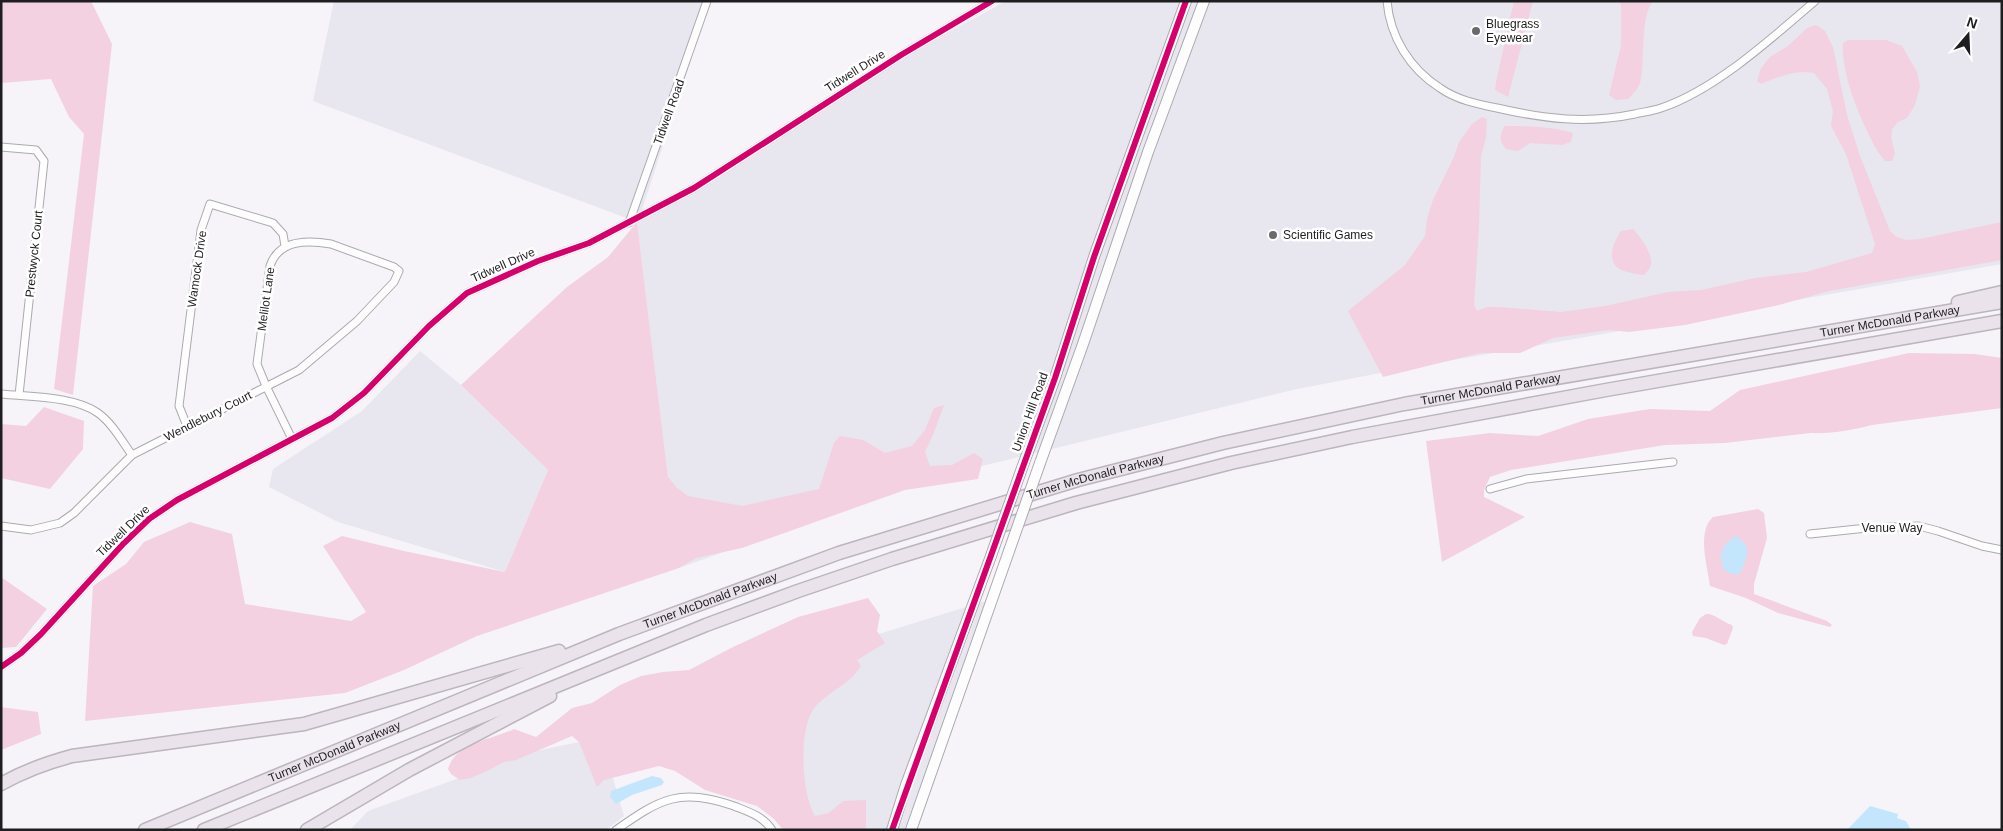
<svg xmlns="http://www.w3.org/2000/svg" width="2003" height="831" viewBox="0 0 2003 831" font-family="Helvetica,sans-serif">
<style>
.built{fill:#e8e6ef}
.green{fill:#f3d1e0}
.water{fill:#c4e6fd}
.lines{fill:none;stroke-linecap:round;stroke-linejoin:round}
.street-casing{stroke:#abaaae;stroke-width:9}
.secondary-casing{stroke:#abaaae;stroke-width:12}
.highway-casing{stroke:#bcb4be;stroke-width:15}
.street{stroke:#fefdfe;stroke-width:7}
.secondary{stroke:#fefdfe;stroke-width:10}
.highway{stroke:#eae3eb;stroke-width:12}
.secondary-bridge-casing{stroke:#abaaae;stroke-width:12;stroke-linecap:butt}
.secondary-bridge{stroke:#fefdfe;stroke-width:10}
.cycleway-casing{stroke:#fff;stroke-width:9}
.cycleway{stroke:#d6006c;stroke-width:6}
.poi-dot{fill:#6a696c;stroke:#fff;stroke-width:2}
.labels{text-anchor:middle;dominant-baseline:central;stroke-width:5;stroke-linejoin:round;paint-order:stroke}
.poi-label{font-size:12px;fill:#1e1e20;stroke:#fff;text-anchor:start}
.street-label{font-size:12px;fill:#1e1e20;stroke:#fff}
</style>
<rect width="100%" height="100%" fill="#f6f4f9"/>
<!-- built -->
<path class="built" d="M334,1h370l-13,59 -53,162 245,-154 123,-67h996v263l-611,107 -94,18 -376,92 -242,87 -42,-346 -324,-121z
M420,351l41,34 87,85 -43,102 -167,-50 -69,-35 4,-18 89,-58z
M992,599l-85,231h-82l-46,-20 6,-147z
M600,734l24,82 -18,14h-256l18,-19 163,-59 48,-10z"/>
<!-- green -->
<path class="green" d="M1,1h90l21,43 -39,351 -19,-6 30,-255 -15,-17 -18,-38 -50,4z
M1514,1h19l-25,96 -13,-7 1,-8z
M1619,1h34c-14,18 -7,59 -13,82 -2,6 -8,12 -12,16l-12,1 -7,-5 12,-49v-40z
M1816,25l9,6 8,16 14,68 13,41 30,75 7,6 9,3 14,-1 82,-17v38l-173,31 -50,14 -94,20 -56,7 -20,-2 -56,8 -33,15h-40l-97,24 -35,-66 57,-46 20,-29 2,-17 6,-19 21,-43 5,-15 13,-18 10,-7 5,2 -1,19 -5,18 -2,69 -5,80 3,6 10,-4h13l61,5 44,-6 63,-14 33,-2 54,-12 51,-6 66,-19 3,-9 -29,-90 -15,-28 2,-15 -6,-22 -13,-16c-18,-4 -36,4 -53,11l-4,-3 4,-13 9,-11 18,-11 19,-18z
M1848,40h38l16,6 15,26 3,14 -5,19 -8,13 -9,4 -6,7 -1,8 4,17 -3,7h-7l-7,-9c-16,-29 -37,-75 -35,-109z
M1505,126c23,0 46,0 68,7l-2,9 -9,3 -32,-2 -12,8 -12,-2c-7,-8 -7,-14 -1,-23z
M637,222l31,255 9,11 11,8 54,10 77,-17 15,-46 6,-7 23,4 22,13 27,-7 13,-16 9,-22 10,-3 -11,30 -8,17 5,14 22,-1 22,-12 9,6 -5,20 -73,11 -163,58 -46,10 -17,10 -202,68 -73,34 -59,23 -260,28 8,-135 33,-22 18,-22 46,-20 42,12 13,70 106,17 15,-9 -43,-66 19,-10 62,15 101,21 43,-102 -87,-85 106,-98 41,-30z
M1633,229c6,5 18,23 18,32 1,6 -3,10 -7,14 -7,-1 -14,-2 -20,-4 -20,-7 -11,-28 -3,-40z
M1909,353l66,1 27,4v50l-130,17c-20,5 -40,9 -61,8l-86,10 -60,2 -154,25 -21,7 -6,13v7l41,20 -83,45 -16,-121 64,-8 48,3 50,-17 62,-10 60,2 30,-21z
M44,407l40,14 -1,28 -33,40 -49,-11v-54l25,2z
M1758,509l6,4 3,25 -13,46v10l73,27 5,4 -2,2 -52,-14 -32,-15 -36,-12c-2,-18 -14,-54 3,-69z
M1,577l46,32 -31,38 -15,1z
M868,598l12,17 -3,16 8,12 -28,17 4,6c-12,19 -32,25 -46,41 -17,20 -14,87 0,109l14,-3 14,-12 23,-1v30h-83l-9,-11 -17,-13 -52,-16 -30,-19 -16,-5 -55,14 -7,7 -18,-45 -7,-6 -56,24 -12,2 -15,8 -18,8 -11,2 -9,-6 -3,-5c8,-27 44,-29 66,-40l22,8 36,-29 20,-5 28,-18 21,-9 22,-4 26,-2 44,-23 65,-30z
M1706,614c10,0 16,8 26,11l1,3 -6,16 -3,1 -18,-7 -13,-2 -1,-4 8,-14z
M1,707l37,5 3,22 -40,16z"/>
<!-- water -->
<path class="water" d="M1735,536c19,10 12,21 5,38h-8l-8,-4c-6,-18 -3,-23 11,-34z
M652,776l9,2 3,4 -2,3 -30,10 -16,9 -6,-7 1,-6z
M1870,806l28,8 -1,4 9,3 5,9h-64z"/>
<g class="lines">
<defs>
<path id="street" d="M1387,1c3,36 23,68 53,87 17,12 37,16 57,20 48,11 89,16 138,6 8,-2 18,-3 26,-6 54,-18 111,-70 154,-107
M1,147l35,3 8,11 -25,234
M629,223l78,-222
M1,394c29,3 73,2 97,19 14,10 24,28 34,42
M187,426l-8,-20 22,-176 9,-26 63,19 10,11 2,12
M1490,489l36,-10 147,-17
M1,526l30,4 29,-7 14,-10 58,-58 167,-85 58,-49 37,-39 5,-11 -5,-4 -63,-23c-23,-4 -52,-5 -61,22l-13,98 9,22 26,53
M1810,534l57,-6 52,-2 19,5 44,15 20,4
M1,667l20,-14 20,-19 83,-91 25,-24 28,-19 155,-82 32,-25 65,-67 38,-33 71,-32 51,-18 105,-55 207,-133 91,-54
M616,830c44,-31 64,-43 118,-24 15,6 29,10 38,24"/>
<path id="secondary" d="M1040,463l43,-119 65,-192 56,-151
M1022,468l33,-90 39,-121 92,-256
M892,830l14,-45 85,-229
M911,830l98,-279"/>
<g id="highway">
<path d="M1958,302l44,-10"/>
<path d="M1,784c23,-13 45,-21 71,-28l232,-32 255,-73"/>
<path id="s1" d="M145,830l474,-196 220,-81 239,-73 145,-37 181,-39 598,-102"/>
<path d="M204,830l502,-205 92,-34 94,-32 184,-56 155,-40 121,-26 254,-47 396,-69"/>
<path d="M307,830l102,-60 141,-74"/>
</g>
</defs>
<!-- street casing -->
<use href="#street" class="street-casing"/>
<!-- secondary casing -->
<use href="#secondary" class="secondary-casing"/>
<!-- highway casing -->
<use href="#highway" class="highway-casing"/>
<!-- street -->
<use href="#street" class="street"/>
<!-- secondary -->
<use href="#secondary" class="secondary"/>
<!-- highway -->
<use href="#highway" class="highway"/>
<defs>
<path id="secondary-bridge" d="M1009,551l31,-88
M991,556l31,-88"/>
</defs>
<!-- secondary-bridge casing -->
<use href="#secondary-bridge" class="secondary-bridge-casing"/>
<!-- secondary-bridge -->
<use href="#secondary-bridge" class="secondary-bridge"/>
<defs>
<path id="cycleway" d="M1,667l20,-14 20,-19 83,-91 25,-24 28,-19 155,-82 32,-25 65,-67 38,-33 71,-32 51,-18 105,-55 207,-133 91,-54
M892,830l163,-452 39,-121 92,-256"/>
</defs>
<!-- cycleway casing -->
<use href="#cycleway" class="cycleway-casing"/>
<!-- cycleway -->
<use href="#cycleway" class="cycleway"/>
</g>
<!-- markers -->
<g class="poi-dot">
<circle cx="1476" cy="31" r="5"/>
<circle cx="1273" cy="235" r="5"/>
</g>
<g class="labels">
<!-- poi labels -->
<g class="poi-label">
<text x="1486" y="24">Bluegrass<tspan x="1486" dy="14">Eyewear</tspan></text>
<text x="1283" y="235">Scientific Games</text>
</g>
<!-- street labels -->
<g class="street-label">
<text transform="translate(855 71) rotate(-32)">Tidwell Drive</text>
<text transform="translate(669 112) rotate(-70)">Tidwell Road</text>
<text transform="translate(34 254) rotate(-84)">Prestwyck Court</text>
<text transform="translate(503 265) rotate(-24)">Tidwell Drive</text>
<text transform="translate(197 269) rotate(-82)">Wamock Drive</text>
<text transform="translate(266 299) rotate(-82)">Melilot Lane</text>
<text stroke="none"><textPath href="#s1" startOffset="1825">Turner McDonald Parkway</textPath></text>
<text stroke="none"><textPath href="#s1" startOffset="1420">Turner McDonald Parkway</textPath></text>
<text transform="translate(1030 412) rotate(-70)">Union Hill Road</text>
<text transform="translate(208 416) rotate(-27)">Wendlebury Court</text>
<text stroke="none"><textPath href="#s1" startOffset="1015">Turner McDonald Parkway</textPath></text>
<text x="1892" y="528">Venue Way</text>
<text transform="translate(123 531) rotate(-44)">Tidwell Drive</text>
<text stroke="none"><textPath href="#s1" startOffset="610">Turner McDonald Parkway</textPath></text>
<text stroke="none"><textPath href="#s1" startOffset="205">Turner McDonald Parkway</textPath></text>
</g>
</g>
<!-- border -->
<rect width="2003" height="831" fill="none" stroke="#1e1e20" stroke-width="5"/>
<!-- north arrow -->
<g transform="translate(1968 35) rotate(19)" stroke="#ffffff" stroke-width="4" paint-order="stroke">
<path d="M0-4L9 19L0 12L-9 19Z" fill="#1e1e20"/>
<text y="-8" font-size="14" font-weight="bold" text-anchor="middle" fill="#1e1e20">N</text>
</g>
</svg>
